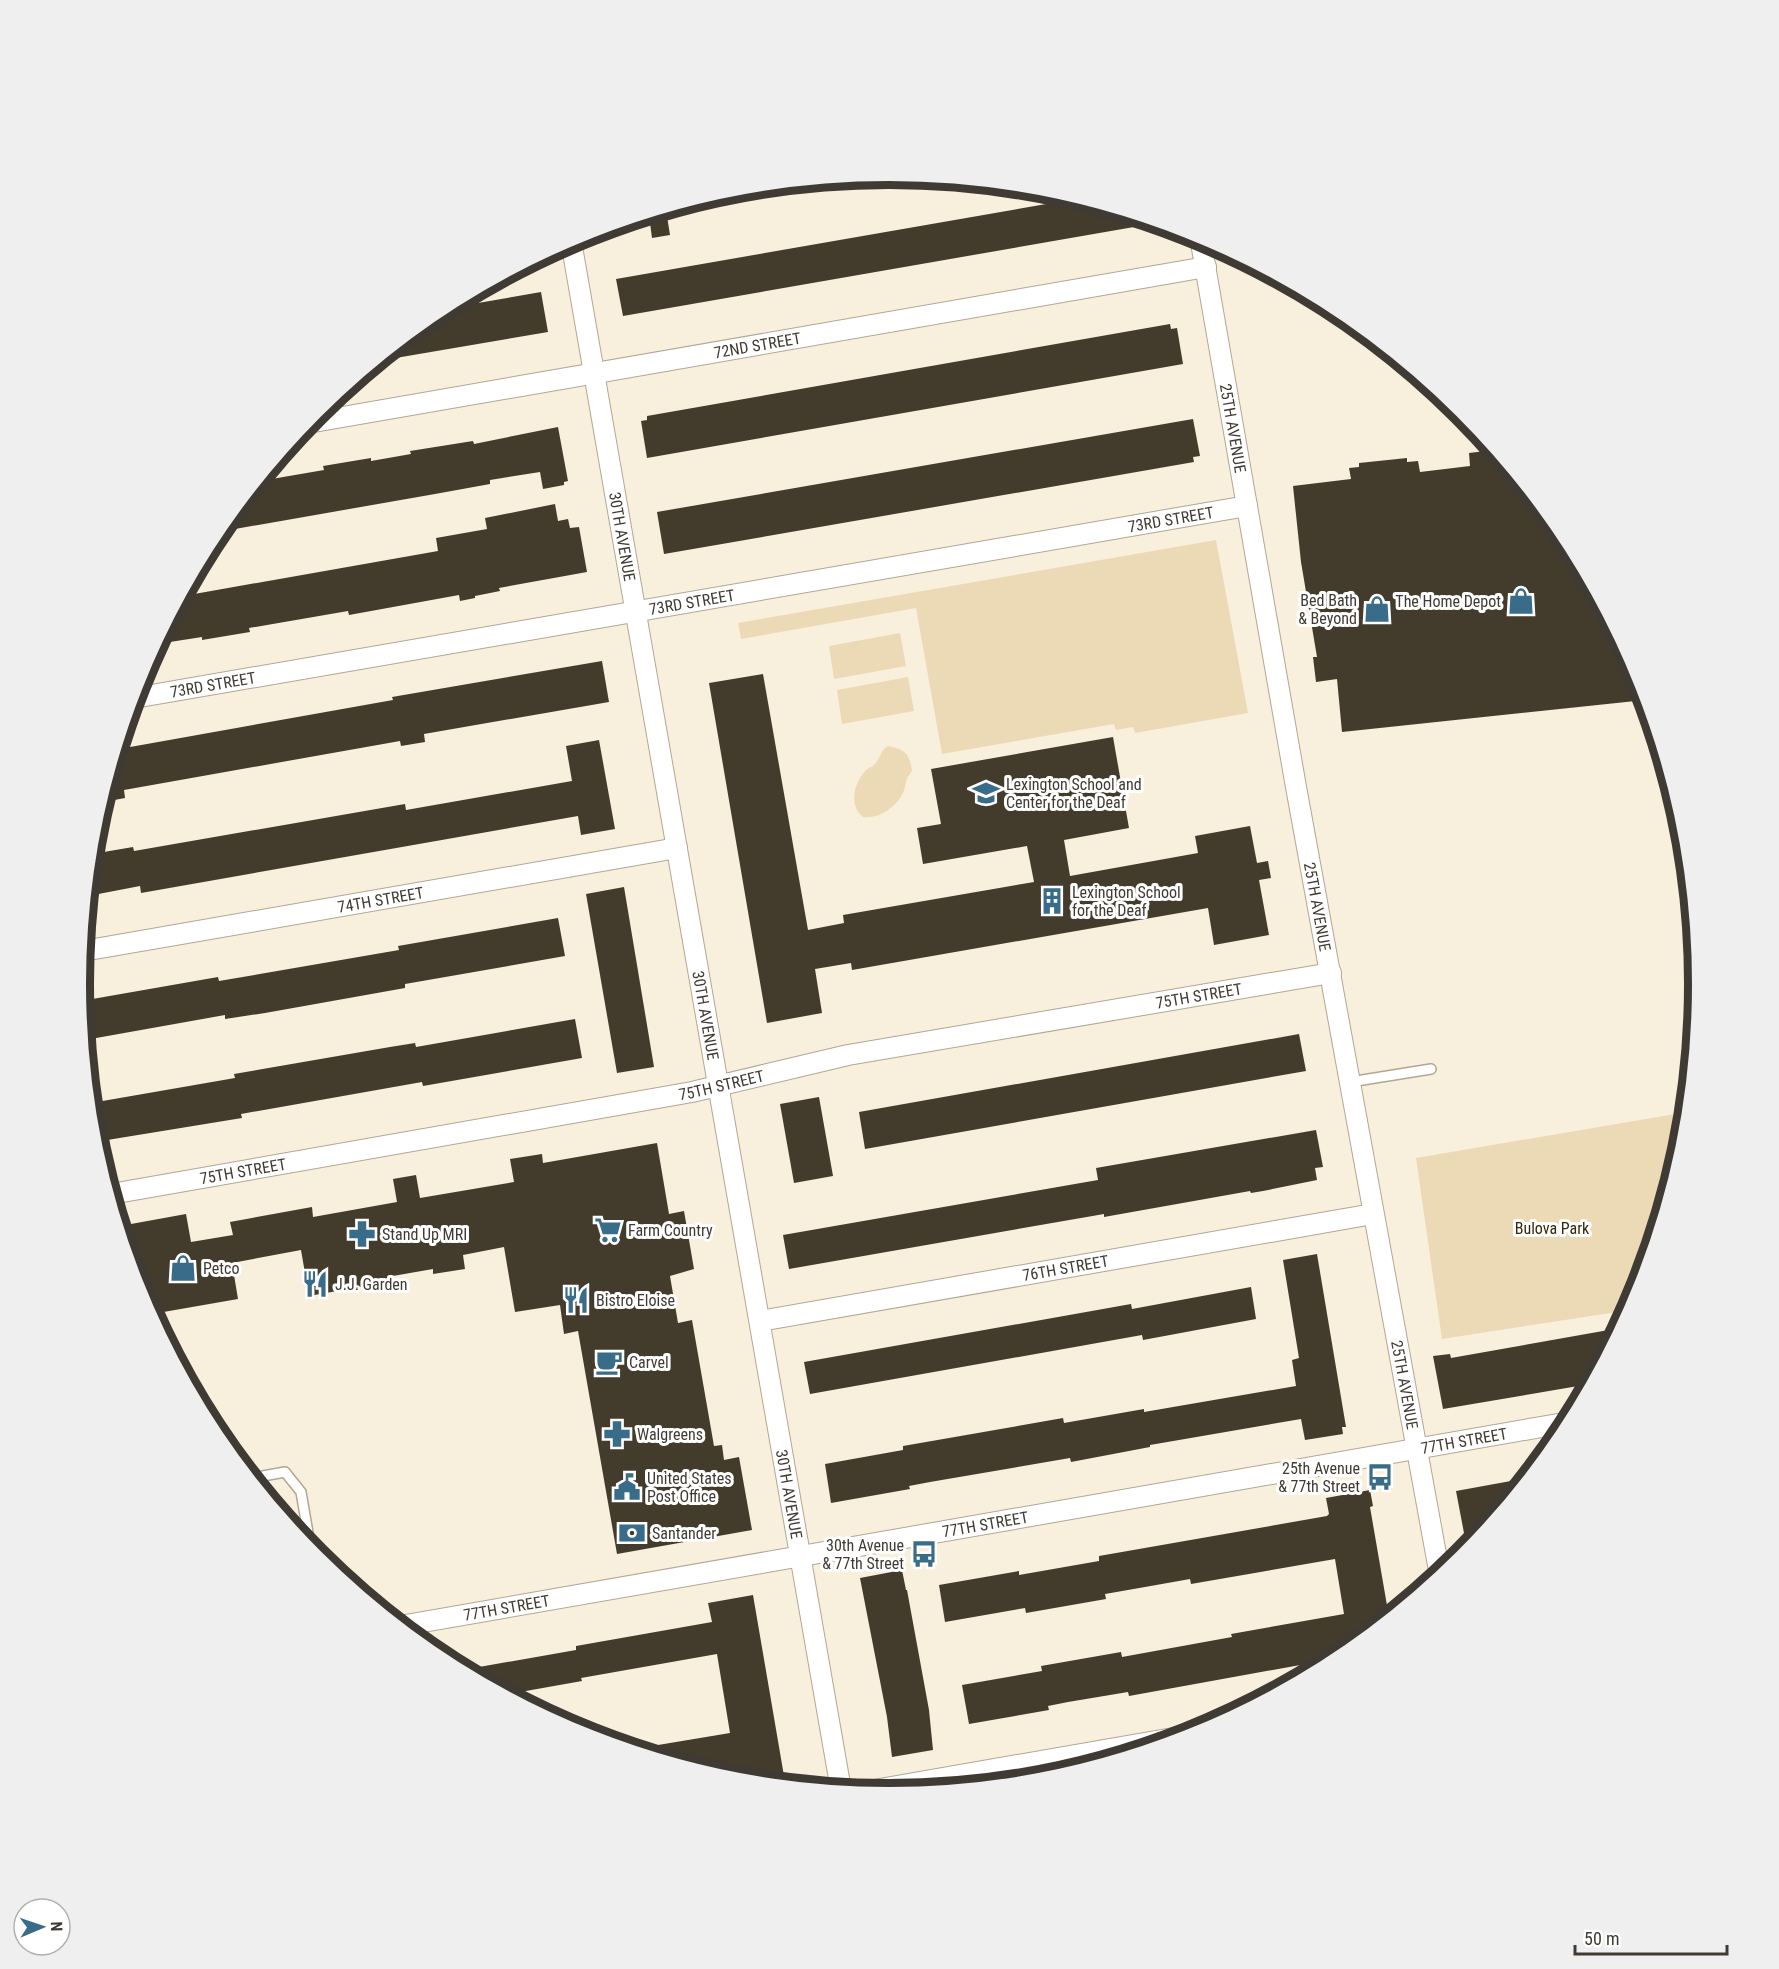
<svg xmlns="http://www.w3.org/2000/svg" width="1779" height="1969" viewBox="0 0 1779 1969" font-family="'Roboto Condensed',sans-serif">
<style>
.green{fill:#ecdab6}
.building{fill:#433c2d}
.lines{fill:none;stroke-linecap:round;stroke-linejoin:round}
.service-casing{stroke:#b0a795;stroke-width:12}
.minor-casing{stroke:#b0a795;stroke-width:22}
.service{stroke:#fff;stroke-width:9}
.minor{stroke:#fff;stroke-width:20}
.labels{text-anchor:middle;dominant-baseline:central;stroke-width:6;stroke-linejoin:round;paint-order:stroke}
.street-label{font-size:16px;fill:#3f3b34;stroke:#fff}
.poi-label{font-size:16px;fill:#3f3b34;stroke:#fff;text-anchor:start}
.park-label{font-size:16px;fill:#362808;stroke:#fff}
.rim{fill:none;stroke:#3f3b34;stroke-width:8}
</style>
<rect width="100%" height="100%" fill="#f8efdc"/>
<!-- green -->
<path class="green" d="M1216,540l32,173 -113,20 -2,-6 -17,3 -2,-6 -172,30 -26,-146 -175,31 -3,-16z
M900,633l6,33 -72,13 -5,-33z
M908,677l6,34 -72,13 -5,-34z
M888,746c17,3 22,8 24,25 -8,9 -5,13 -9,22 -7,15 -25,26 -40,24 -15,-12 -9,-34 3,-47 4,-3 9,-4 11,-9 5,-6 3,-10 11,-15z
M1687,1112l-3,31 -46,152 -8,15 -188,29 -26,-181z"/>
<!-- building -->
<path class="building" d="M1075,199l82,24 -534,93 -7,-37z
M666,210l4,25 -18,3 -3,-23z
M541,292l7,40 -170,29 65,-52z
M1170,324l1,5 6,-1 6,36 -536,94 -6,-37 6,-1v-4z
M1193,419l7,37 -7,1 1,5 -530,92 -7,-42z
M558,427l10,54 -4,1v3l-21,4 -3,-17 -50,8v4l-55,10 -217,38 42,-51 64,-11 -1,-4 48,-8v3l40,-7 -1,-3 63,-10 1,3z
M1494,450l69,85 75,140 7,25 -303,32 -5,-53 -21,3 -3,-25h4l-16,-95 -8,-76 58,-7 -2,-11 10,-1v-4l48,-5v4l11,-1 2,11 50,-6 -1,-13z
M555,504l3,17 10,-2 2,9 9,-1 8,45 -88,16 1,3 -25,5v2l-15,3 -1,-6 -110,20 -1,-4 -99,17 1,4 -48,8v-3l-45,7 26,-48 255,-45 -2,-13 51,-9 -2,-11z
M602,661l7,41 -185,32 1,8 -24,4 -1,-5 -276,49 1,8 -16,3 -2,-9 -2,1 14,-44 274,-49 -1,-3z
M763,674l45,256 36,-7 -1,-8 191,-33 -7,-36 -104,18 -6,-36 24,-4 -10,-55 182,-32 16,91 -65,12 6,36 128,-23 -3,-17 55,-10 7,37 11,-2 3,17 -12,2 10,55 -55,10 -6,-37 -356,62 -1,-7 -36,6 7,44 -55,10 -58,-340z
M599,740l16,89 -34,6 -3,-19 -437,77 -1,-7 -52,10 4,-42 41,-7 1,4 271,-47 1,6 166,-29 -6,-35z
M624,887l30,180 -37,6 -31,-179z
M558,918l7,38 -160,28v4l-140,25 -40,6v-4l-140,25 -4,-39 137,-24 1,4 180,-31 -1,-4z
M575,1019l7,39 -159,28 -1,-4 -181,32 1,4 -147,24 -4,-39 144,-25 -1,-4 156,-27 25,-4 1,4z
M1299,1034l7,37 -441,78 -6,-37z
M819,1097l14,79 -39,7 -14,-79z
M1316,1130l7,37 -8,1 2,12 -54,11 -12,2 -1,-2 -146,26v-3l-315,55 -6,-34 315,-55 -2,-12z
M657,1143l12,71 15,-3 10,58 -24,7 8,47 14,-3 22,126 8,-1 2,15 15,-3 13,73 -135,24 -39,-223 -14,3 -4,-29 -45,7 -11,-65 -41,8 2,14 -32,5v-5l-46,8 1,5 -79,14 -8,-46 -69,13 6,36 -86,15 -11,-20 -21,-68 66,-12 5,28 42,-7 -3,-13 82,-15 1,10 84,-15 -4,-23 23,-4 4,23 94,-16 -4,-23 32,-5 1,9z
M1317,1254l29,173h-4l1,7 -38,6 -4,-21 -151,26v2l-79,15 -1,-4 -140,24 -21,4 1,3 -79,14 -6,-39 78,-14v-4l160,-28 1,5 80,-14v3l152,-26 -4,-26 7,-2 -16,-98z
M1251,1287l5,32 -113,21 -1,-5 -332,59 -6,-32 327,-58 1,5z
M1620,1328l-30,56 -147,25 -10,-53 17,-2 1,4z
M1527,1478l-42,52 -21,3 -8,-42z
M1370,1490l3,16 -3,1 19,110 -50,41 -210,38 -1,-4 -60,10 -20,4 1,4 -80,14 -7,-39 80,-14 -1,-5 80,-14 1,5 110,-20 -1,-3 113,-20 -9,-55 -144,25 -1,-5 -45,8 -40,7 1,5 -80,14 -1,-5 -80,14 -6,-37 80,-14v4l80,-14v-5l228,-40 2,-2 -3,-16z
M902,1570l4,20h1l22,120 4,40 -41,7 -5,-40 -27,-139z
M753,1595l31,181 -28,5 -18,-1 -2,-13 -29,5 -73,-23 96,-16 -13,-79 -136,24 1,3 -73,13 -47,-24 114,-20v-4l136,-24 -4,-19z"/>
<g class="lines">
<defs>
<path id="service" d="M1350,1082l81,-13
M252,1478l33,-6 16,20 10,58"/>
<g id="minor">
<path id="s1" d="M1200,237l96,550 144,789"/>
<path id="s2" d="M571,241l270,1549"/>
<path id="s3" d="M308,423l898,-156"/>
<path id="s4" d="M134,698l1113,-192"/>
<path id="s5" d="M83,951l594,-103"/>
<path id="s6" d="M111,1194l581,-102 156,-37 483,-82"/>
<path id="s7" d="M760,1321l613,-107"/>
<path id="s8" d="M400,1626l1170,-204"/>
<path d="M863,1792l333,-58"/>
</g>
</defs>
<!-- service casing -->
<use href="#service" class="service-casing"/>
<!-- minor casing -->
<use href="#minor" class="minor-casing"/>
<!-- service -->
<use href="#service" class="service"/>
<!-- minor -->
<use href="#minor" class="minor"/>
</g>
<!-- icons -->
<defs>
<symbol id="shop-bare" viewBox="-9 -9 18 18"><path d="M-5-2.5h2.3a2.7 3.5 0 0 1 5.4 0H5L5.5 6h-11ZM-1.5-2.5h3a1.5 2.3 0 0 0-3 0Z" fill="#386c88" stroke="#fff" stroke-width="2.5" paint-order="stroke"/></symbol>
<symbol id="school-bare" viewBox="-9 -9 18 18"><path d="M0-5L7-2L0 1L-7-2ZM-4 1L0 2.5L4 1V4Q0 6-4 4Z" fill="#386c88" stroke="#fff" stroke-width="2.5" paint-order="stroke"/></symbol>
<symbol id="building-bare" viewBox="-9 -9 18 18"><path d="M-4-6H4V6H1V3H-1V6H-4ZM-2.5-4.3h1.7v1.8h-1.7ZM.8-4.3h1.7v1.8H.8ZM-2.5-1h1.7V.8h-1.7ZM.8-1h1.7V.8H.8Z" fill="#386c88" stroke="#fff" stroke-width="2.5" paint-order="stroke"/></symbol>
<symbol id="supermarket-bare" viewBox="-9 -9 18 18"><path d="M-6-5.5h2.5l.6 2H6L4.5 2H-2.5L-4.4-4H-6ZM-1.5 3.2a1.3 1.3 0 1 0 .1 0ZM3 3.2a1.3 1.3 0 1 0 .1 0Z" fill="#386c88" stroke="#fff" stroke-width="2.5" paint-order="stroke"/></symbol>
<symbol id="pharmacy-bare" viewBox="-9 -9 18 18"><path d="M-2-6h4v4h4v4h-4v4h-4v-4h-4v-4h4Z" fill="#386c88" stroke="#fff" stroke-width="2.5" paint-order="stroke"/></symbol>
<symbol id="restaurant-bare" viewBox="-9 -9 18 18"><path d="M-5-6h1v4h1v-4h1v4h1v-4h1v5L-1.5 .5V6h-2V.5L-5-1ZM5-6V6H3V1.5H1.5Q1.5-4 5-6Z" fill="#386c88" stroke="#fff" stroke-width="2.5" paint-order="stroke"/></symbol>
<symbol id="cafe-bare" viewBox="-9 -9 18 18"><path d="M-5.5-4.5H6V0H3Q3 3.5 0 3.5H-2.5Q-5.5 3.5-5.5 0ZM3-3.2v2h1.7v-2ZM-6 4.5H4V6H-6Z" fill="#386c88" stroke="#fff" stroke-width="2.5" paint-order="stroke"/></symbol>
<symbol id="bus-bare" viewBox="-9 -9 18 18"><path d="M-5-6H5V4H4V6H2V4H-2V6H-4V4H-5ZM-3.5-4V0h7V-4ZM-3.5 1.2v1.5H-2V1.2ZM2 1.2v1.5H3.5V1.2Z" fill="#386c88" stroke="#fff" stroke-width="2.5" paint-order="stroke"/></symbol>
<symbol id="civic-bare" viewBox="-9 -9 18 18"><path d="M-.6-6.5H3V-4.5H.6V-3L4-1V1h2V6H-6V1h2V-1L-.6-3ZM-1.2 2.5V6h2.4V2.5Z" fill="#386c88" stroke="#fff" stroke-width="2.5" paint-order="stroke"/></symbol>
<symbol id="bank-bare" viewBox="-9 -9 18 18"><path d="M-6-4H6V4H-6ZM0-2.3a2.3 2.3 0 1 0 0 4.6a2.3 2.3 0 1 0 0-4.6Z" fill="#386c88" stroke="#fff" stroke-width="2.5" paint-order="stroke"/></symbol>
</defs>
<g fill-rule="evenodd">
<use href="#shop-bare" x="1502" y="582" width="38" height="38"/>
<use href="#shop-bare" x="1358" y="590" width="38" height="38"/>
<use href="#school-bare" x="967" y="774" width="38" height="38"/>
<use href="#building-bare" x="1033" y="882" width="38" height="38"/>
<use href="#supermarket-bare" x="589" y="1211" width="38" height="38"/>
<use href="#pharmacy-bare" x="343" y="1215" width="38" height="38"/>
<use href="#shop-bare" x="164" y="1249" width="38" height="38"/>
<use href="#restaurant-bare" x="296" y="1265" width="38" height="38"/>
<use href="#restaurant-bare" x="557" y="1281" width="38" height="38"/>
<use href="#cafe-bare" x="590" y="1343" width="38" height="38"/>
<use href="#pharmacy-bare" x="598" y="1415" width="38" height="38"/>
<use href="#bus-bare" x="1361" y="1458" width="38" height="38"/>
<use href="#civic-bare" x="608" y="1468" width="38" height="38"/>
<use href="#bank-bare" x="613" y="1514" width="38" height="38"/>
<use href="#bus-bare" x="905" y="1535" width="38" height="38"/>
</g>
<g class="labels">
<!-- street labels -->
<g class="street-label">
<text stroke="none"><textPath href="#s3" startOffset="456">72ND STREET</textPath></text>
<text stroke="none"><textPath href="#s1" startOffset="194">25TH AVENUE</textPath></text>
<text stroke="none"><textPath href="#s4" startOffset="1052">73RD STREET</textPath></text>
<text stroke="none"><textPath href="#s2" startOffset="300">30TH AVENUE</textPath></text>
<text stroke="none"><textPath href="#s4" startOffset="566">73RD STREET</textPath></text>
<text stroke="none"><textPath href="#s4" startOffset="80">73RD STREET</textPath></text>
<text stroke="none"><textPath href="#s5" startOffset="302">74TH STREET</textPath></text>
<text stroke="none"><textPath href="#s1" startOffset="680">25TH AVENUE</textPath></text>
<text stroke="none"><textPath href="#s6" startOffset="1106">75TH STREET</textPath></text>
<text stroke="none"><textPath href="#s2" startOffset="786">30TH AVENUE</textPath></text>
<text stroke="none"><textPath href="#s6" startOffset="620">75TH STREET</textPath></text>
<text stroke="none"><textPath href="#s6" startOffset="134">75TH STREET</textPath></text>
<text stroke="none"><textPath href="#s7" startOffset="310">76TH STREET</textPath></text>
<text stroke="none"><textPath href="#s1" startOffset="1166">25TH AVENUE</textPath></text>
<text stroke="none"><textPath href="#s8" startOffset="1080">77TH STREET</textPath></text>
<text stroke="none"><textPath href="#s2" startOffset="1272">30TH AVENUE</textPath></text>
<text stroke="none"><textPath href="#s8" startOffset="594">77TH STREET</textPath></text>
<text stroke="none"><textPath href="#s8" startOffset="108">77TH STREET</textPath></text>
</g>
<!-- poi labels -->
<g class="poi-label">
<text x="1357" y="600" text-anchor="end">Bed Bath<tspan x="1357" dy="18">&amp; Beyond</tspan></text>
<text x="1501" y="601" text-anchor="end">The Home Depot</text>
<text x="1006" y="784">Lexington School and<tspan x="1006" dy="18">Center for the Deaf</tspan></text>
<text x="1072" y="892">Lexington School<tspan x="1072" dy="18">for the Deaf</tspan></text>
<text x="628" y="1230">Farm Country</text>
<text x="382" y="1234">Stand Up MRI</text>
<text x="203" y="1268">Petco</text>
<text x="335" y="1284">J.J. Garden</text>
<text x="596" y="1300">Bistro Eloise</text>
<text x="629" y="1362">Carvel</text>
<text x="637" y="1434">Walgreens</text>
<text x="1360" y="1468" text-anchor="end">25th Avenue<tspan x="1360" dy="18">&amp; 77th Street</tspan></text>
<text x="647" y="1478">United States<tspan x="647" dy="18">Post Office</tspan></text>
<text x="652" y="1533">Santander</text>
<text x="904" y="1545" text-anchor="end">30th Avenue<tspan x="904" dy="18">&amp; 77th Street</tspan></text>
</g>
<!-- park labels -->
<g class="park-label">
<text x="1552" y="1228">Bulova Park</text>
</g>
</g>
<!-- crop -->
<path d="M0 0H1779V1969H0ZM90 984a799 799 0 1 1 1598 0a799 799 0 1 1-1598 0Z" fill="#f0efef" fill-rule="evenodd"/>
<path class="rim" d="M90 984a799 799 0 1 1 1598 0a799 799 0 1 1-1598 0Z"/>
<!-- north arrow -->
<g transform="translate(42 1927) rotate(88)"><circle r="28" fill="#ffffff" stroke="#b2b1ae" stroke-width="1.5"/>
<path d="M0-4.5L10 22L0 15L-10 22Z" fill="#386c88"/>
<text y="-9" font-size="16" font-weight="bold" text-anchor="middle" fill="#3f3b34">N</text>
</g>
<!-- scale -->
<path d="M1575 1945v9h152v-9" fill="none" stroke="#3f3b34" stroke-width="3"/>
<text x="1584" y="1945" font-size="18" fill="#3f3b34" stroke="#ffffff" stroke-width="4.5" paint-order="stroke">50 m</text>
</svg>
